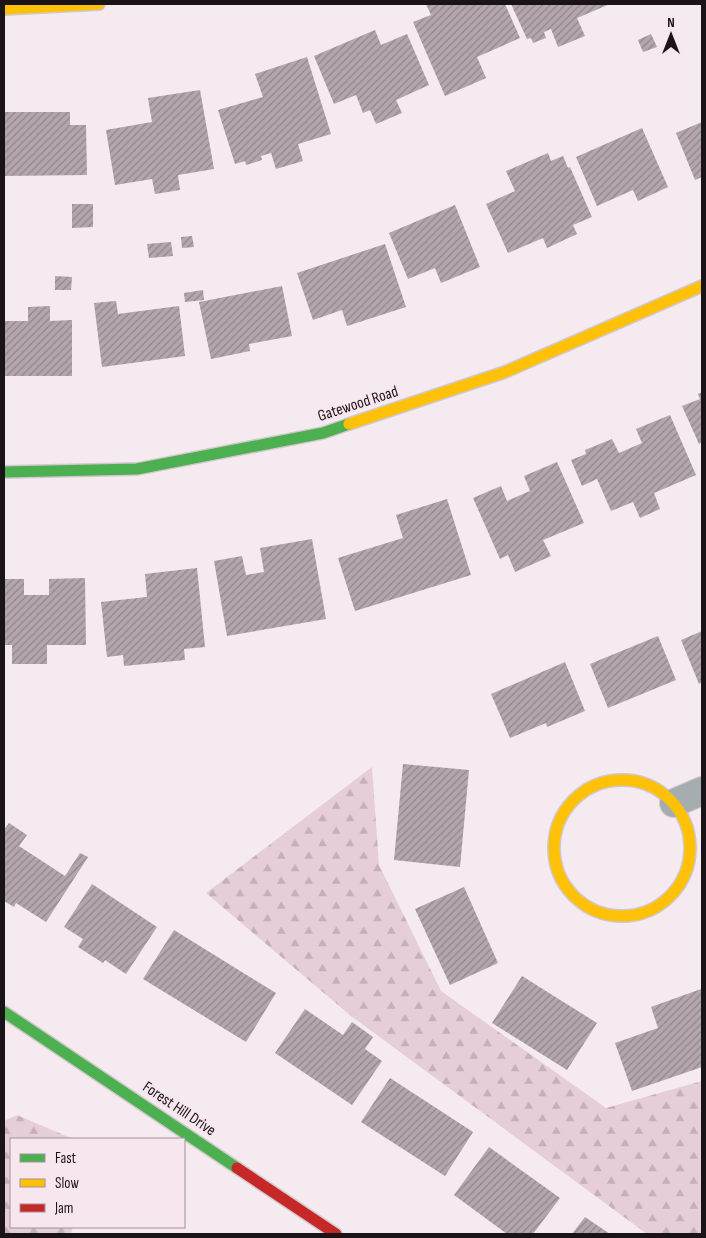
<svg xmlns="http://www.w3.org/2000/svg" width="706" height="1238" viewBox="0 0 706 1238" font-family="'Sofia Sans Condensed',sans-serif">
<style>
.forest{fill:url(#forest-firs)}
.building{fill:url(#building-hatch)}
.lines{fill:none;stroke-linecap:round;stroke-linejoin:round}
.street-casing{stroke:#d0c8cc;stroke-width:30}
.fast-casing{stroke:#d0c8cc;stroke-width:14}
.slow-casing{stroke:#d0c8cc;stroke-width:14}
.jam-casing{stroke:#d0c8cc;stroke-width:14}
.street{stroke:#a6adb1;stroke-width:28}
.fast{stroke:#4caf50;stroke-width:11}
.slow{stroke:#ffc107;stroke-width:11}
.jam{stroke:#c62828;stroke-width:11}
.labels{text-anchor:middle;dominant-baseline:central;stroke-width:4;stroke-linejoin:round;paint-order:stroke}
.street-label{font-size:16px;fill:#1a1317;stroke:#f8e6ef}
</style>
<defs>
<pattern id="forest-firs" width="22" height="20" patternUnits="userSpaceOnUse" patternTransform="scale(1.25)"><rect width="22" height="20" fill="#e6cdda"/><path d="M5 1l3.5 6h-7zM16 11l3.5 6h-7z" fill="#c5afba"/></pattern>
<pattern id="building-hatch" width="6" height="6" patternUnits="userSpaceOnUse" patternTransform="scale(1.25)"><rect width="6" height="6" fill="#b4a6ae"/><path d="M-1 1l2-2M0 6l6-6M5 7l2-2" fill="none" stroke="#92868d"/></pattern>
</defs>
<rect width="100%" height="100%" fill="#f4eaef"/>
<!-- forest -->
<path class="forest" d="M372,767l7,98 62,126 165,117 96,-27v153h-55l-296,-218 -145,-123z
M17,1115l56,24h-62v88h62l-2,7h-67v-113z"/>
<!-- building -->
<path class="building" d="M426,4h79l15,34 -43,19 9,21 -41,18 -32,-74 18,-7z
M511,4h99l-33,14 8,18 -27,11 -7,-18 -7,3 2,6 -13,5 -2,-5 -4,1z
M375,30l6,15 26,-11 22,51 -33,15 6,13 -26,11 -6,-14 -7,3 -7,-18 -22,9 -20,-48z
M651,34l6,13 -14,5 -5,-12z
M307,57l24,77 -33,10 5,17 -27,8 -5,-16 -10,3 1,4 -16,5 -1,-4 -10,3 -17,-54 45,-13 -8,-23z
M200,90l14,79 -36,6 2,15 -25,4 -3,-15 -37,6 -9,-55 46,-8 -4,-24z
M4,112h66v13h16l1,50 -83,1z
M702,122v55l-7,3 -19,-47z
M642,128l26,59 -30,14 -5,-11 -36,16 -21,-49z
M548,153l3,8 12,-5 5,12 2,-1 22,50 -19,8 4,9 -30,14 -4,-10 -35,15 -22,-49 29,-13 -9,-20z
M72,204h21v23l-21,1z
M455,205l25,62 -39,16 -6,-15 -27,11 -19,-46z
M192,236l2,11 -12,1 -1,-11z
M171,242l2,14 -24,2 -2,-14z
M385,244l21,63 -59,19 -5,-16 -29,10 -16,-47z
M55,276l17,1 -1,13h-16z
M282,286l10,50 -43,8 1,7 -39,8 -12,-57z
M203,290l1,10 -19,2 -1,-9z
M116,301l2,13 61,-8 6,50 -83,11 -8,-64z
M50,306v15l22,-1v56h-68v-55h24v-14z
M702,392v50l-3,2 -17,-38 18,-7 -2,-5z
M670,415l26,60 -42,18 6,16 -20,9 -7,-16 -22,9 -14,-32 -15,7 -11,-26 15,-6 -1,-4 27,-11 7,14 23,-10 -6,-14z
M557,462l27,61 -41,17 8,16 -36,16 -7,-17 -8,4 -27,-61 28,-12 6,15 23,-10 -6,-15z
M447,499l24,76 -116,36 -17,-53 65,-20 -7,-23z
M312,539l14,80 -99,17 -13,-75 28,-5 4,19 18,-3 -4,-24z
M197,568l8,79 -21,2 1,11 -61,6 -1,-11 -16,2 -6,-55 46,-5 -2,-23z
M85,578l1,67h-39v19h-35v-19h-8v-66h20v16h25v-16z
M702,631v51l-3,2 -18,-44z
M658,636l18,44 -68,28 -18,-44z
M565,662l20,49 -38,16 -1,-4 -36,15 -19,-44z
M403,764l66,6 -9,97 -66,-7z
M9,823l18,12 -8,11 46,30 15,-23 8,4 -42,65 -30,-19 -2,4 -10,-6v-71z
M92,884l65,43 -31,47 -21,-14 -2,3 -25,-16 5,-8 -19,-12z
M464,887l34,76 -48,22 -35,-76z
M174,930l102,63 -30,49 -103,-63z
M522,976l75,47 -30,47 -75,-47z
M701,989l1,3v75l-70,24 -17,-48 43,-15 -7,-21z
M305,1009l38,26 9,-13 21,15 -8,12 17,12 -30,44 -77,-52z
M390,1078l83,54 -28,44 -84,-54z
M489,1147l71,51 -27,36h-26l-53,-39z
M585,1217l25,17h-38z"/>
<g class="lines">
<defs>
<path id="street" d="M674,803l28,-12"/>
<path id="fast" d="M4,472l133,-3 186,-36 26,-9
M4,1012l233,156"/>
<path id="slow" d="M4,9l95,-5
M349,424l156,-52 197,-86
M554 848a68 68 0 1 1 136 0a68 68 0 1 1-136 0Z"/>
<path id="jam" d="M237,1168l99,66"/>
</defs>
<!-- street casing -->
<use href="#street" class="street-casing"/>
<!-- fast casing -->
<use href="#fast" class="fast-casing"/>
<!-- slow casing -->
<use href="#slow" class="slow-casing"/>
<!-- jam casing -->
<use href="#jam" class="jam-casing"/>
<!-- street -->
<use href="#street" class="street"/>
<!-- fast -->
<use href="#fast" class="fast"/>
<!-- slow -->
<use href="#slow" class="slow"/>
<!-- jam -->
<use href="#jam" class="jam"/>
</g>
<g class="labels">
<!-- street labels -->
<g class="street-label">
<text transform="translate(358 404) rotate(-18)">Gatewood Road</text>
<text transform="translate(179 1109) rotate(34)">Forest Hill Drive</text>
</g>
</g>
<!-- border -->
<rect width="706" height="1238" fill="none" stroke="#1a1317" stroke-width="10"/>
<!-- legend -->
<rect x="10" y="1138" width="175" height="90" fill="#f8e6ef" stroke="#9f9299"/>
<rect x="20" y="1154" width="25" height="8" fill="#4caf50" stroke="#9f9299"/>
<text x="55" y="1163" font-size="15" fill="#1a1317">Fast</text>
<rect x="20" y="1179" width="25" height="8" fill="#ffc107" stroke="#9f9299"/>
<text x="55" y="1188" font-size="15" fill="#1a1317">Slow</text>
<rect x="20" y="1204" width="25" height="8" fill="#c62828" stroke="#9f9299"/>
<text x="55" y="1213" font-size="15" fill="#1a1317">Jam</text>
<!-- north arrow -->
<g transform="translate(671 35)" stroke="#f8e6ef" stroke-width="4" paint-order="stroke">
<path d="M0-4L9 19L0 12L-9 19Z" fill="#1a1317"/>
<text y="-8" font-size="14" font-weight="bold" text-anchor="middle" fill="#1a1317">N</text>
</g>
</svg>
